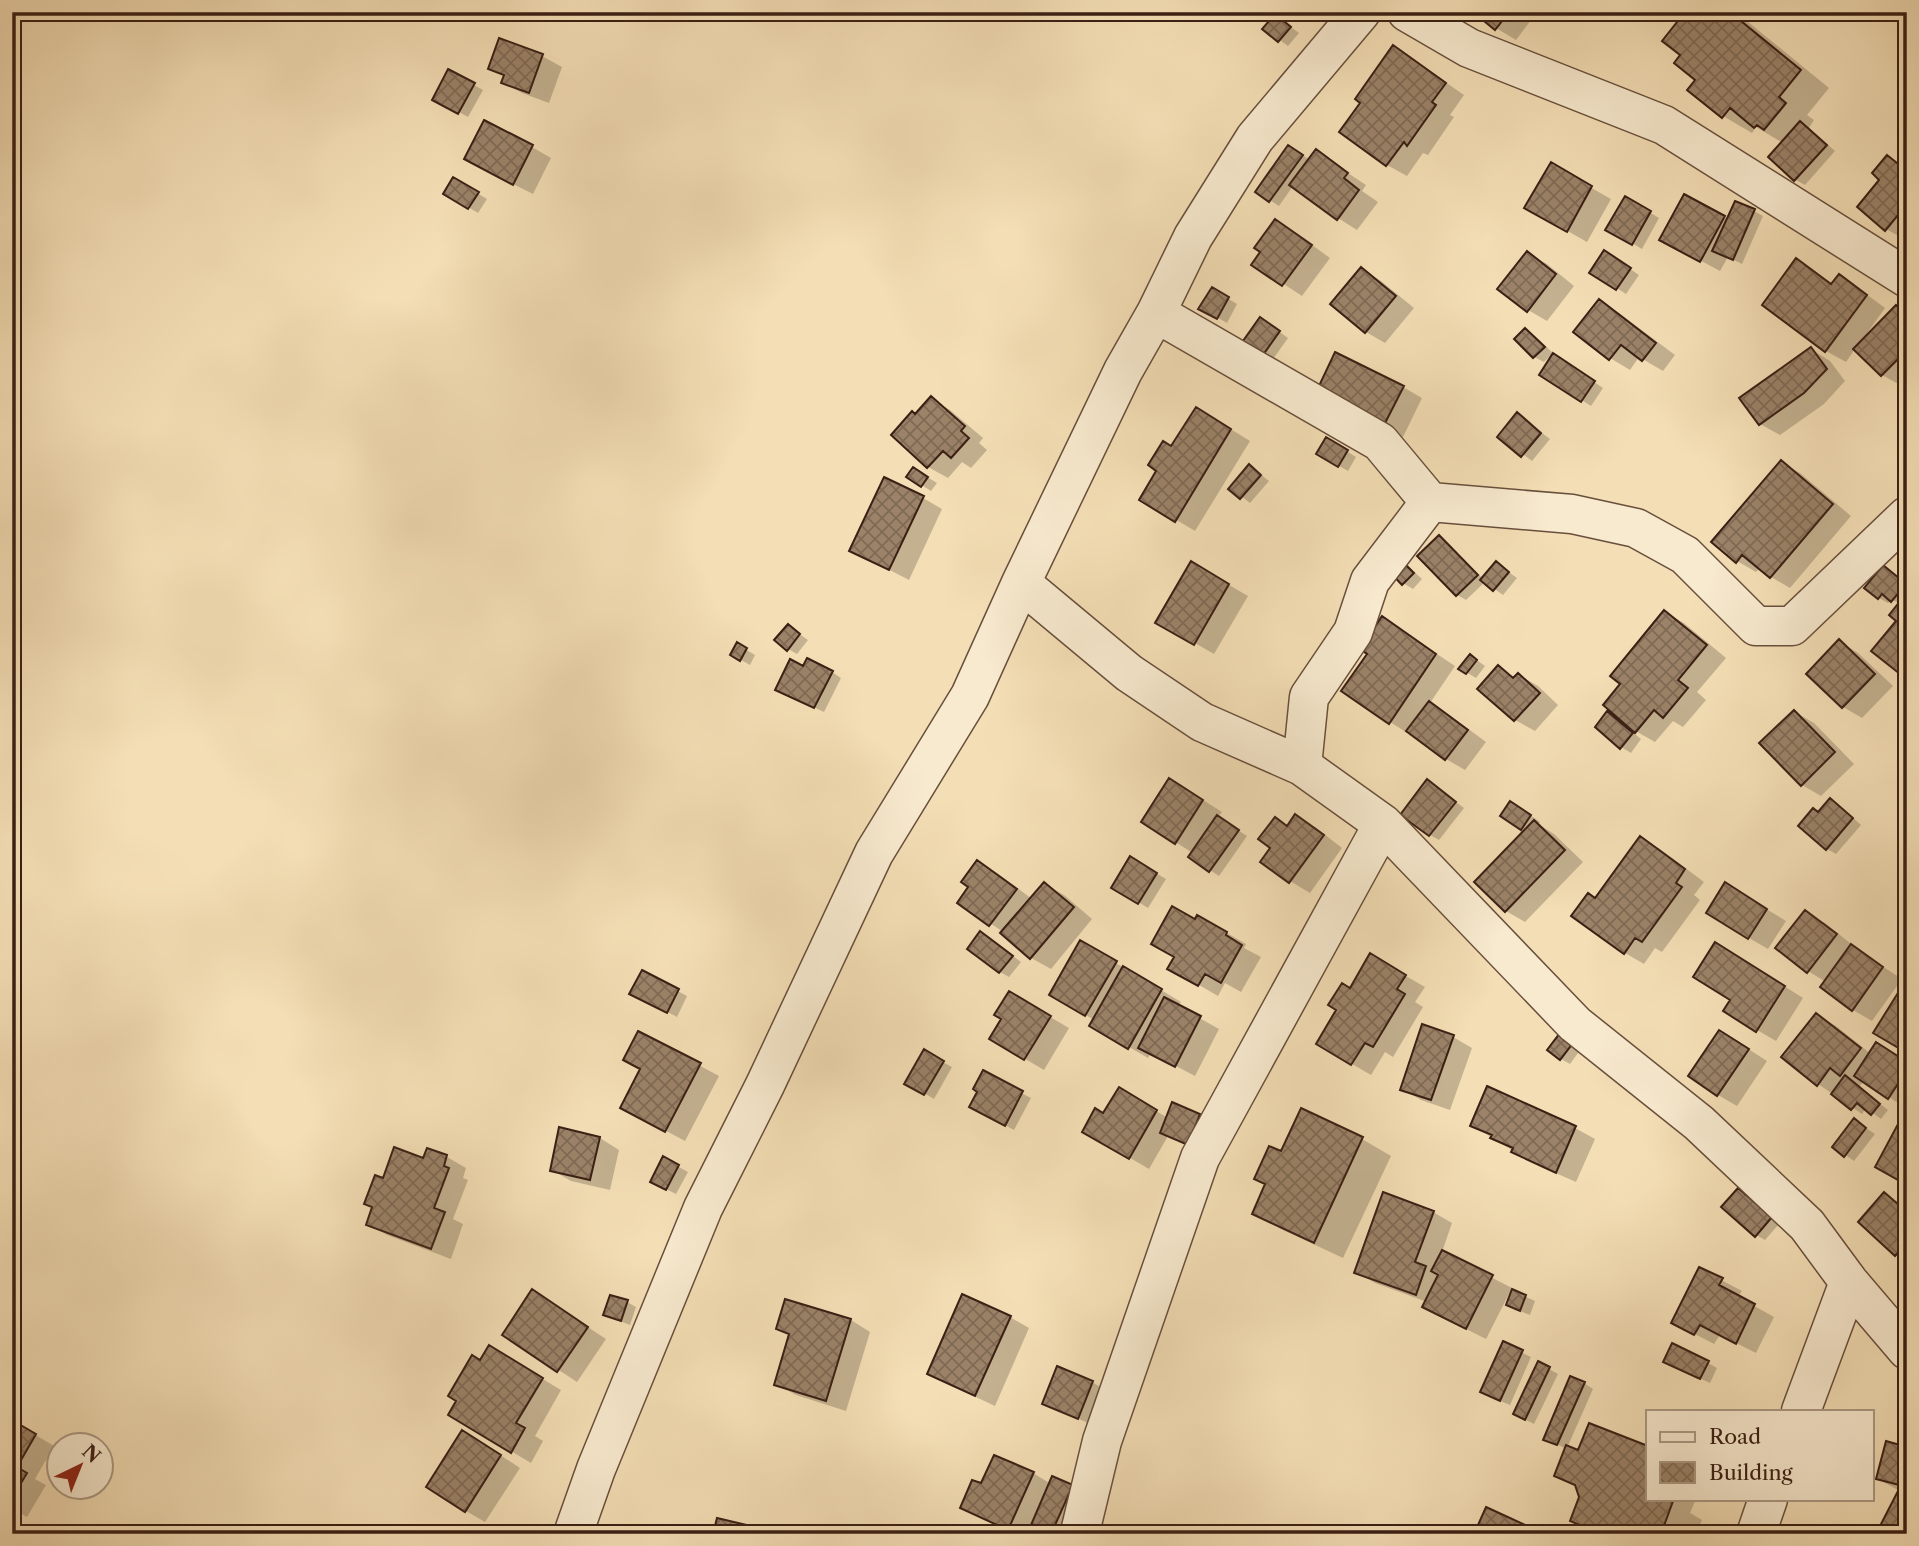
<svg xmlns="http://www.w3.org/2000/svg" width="1919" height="1546" viewBox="0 0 1919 1546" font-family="'Libre Caslon Text',serif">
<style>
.shadow{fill:#0003}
.building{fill:url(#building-cross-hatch);stroke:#3a1f14;stroke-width:2}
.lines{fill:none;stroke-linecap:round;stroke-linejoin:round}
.minor-casing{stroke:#684f3c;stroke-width:41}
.minor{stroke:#f8eacf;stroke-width:38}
</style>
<defs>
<pattern id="building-cross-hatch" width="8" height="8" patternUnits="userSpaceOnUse" patternTransform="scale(1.75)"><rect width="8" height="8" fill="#9b8268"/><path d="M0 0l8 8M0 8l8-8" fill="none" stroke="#7f6a54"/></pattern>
</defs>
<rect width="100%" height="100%" fill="#f4deb5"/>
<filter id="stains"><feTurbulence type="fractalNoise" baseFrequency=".00286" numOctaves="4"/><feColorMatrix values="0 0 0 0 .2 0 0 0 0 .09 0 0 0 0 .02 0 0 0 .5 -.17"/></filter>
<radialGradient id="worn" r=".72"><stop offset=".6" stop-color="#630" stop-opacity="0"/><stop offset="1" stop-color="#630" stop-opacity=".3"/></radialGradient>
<!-- shadow -->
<path class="shadow" d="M1476,12h61l-21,28 -20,-12z
M1626,12h18l-6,7z
M1688,12h48l93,76 -22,27 7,5 -5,8 26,23 -30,34 -9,-5 -25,-23 12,-14 -27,-16 -4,6 -29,-17 -26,-36 -14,-25z
M1789,12h19l-7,8z
M1276,16l23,17 -11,13 -23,-17z
M1393,47l19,12 52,36 -14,20 4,2 -26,38 -5,-2 -16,23 -20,-11 -45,-33 21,-29z
M542,56l20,11 -13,36 -27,-10 -19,-11 2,-5 -15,-9z
M449,71l34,19 -15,27 -33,-18z
M532,147l19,11 -18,36 -48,-24z
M1298,152l12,8 6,-8 50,33 -4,6 16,11 -21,28 -19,-12 -45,-32 -14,20 -22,-14z
M1888,157l19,11 -1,72 -20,-11 -4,-49z
M1551,165l60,34 -24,43 -60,-34z
M454,179l33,20 -9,14 -33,-20z
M1684,196l44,24 26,-9 9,5 -21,48 -14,-7 -8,14 -39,-21z
M1626,198l33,20 -17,31 -34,-20z
M1275,221l19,11 36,26 -28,38 -49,-32 10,-13z
M1527,253l20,11 27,22 -27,35 -19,-11z
M1614,258l25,17 -13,19 -34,-22z
M1796,261l37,23 6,-8 19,12 27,20 -22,31 1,1 32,-33 11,6v68l-5,5 -20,-11 -27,-26 -9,13 -20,-11 -62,-46z
M1362,269l19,12 33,27 -29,35 -19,-11z
M1212,289l25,15 -10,19 -26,-15z
M1599,301l20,12 56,42 -12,16 -24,-14 -9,13 -20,-12z
M1270,325l18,13 -20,28 -9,-5z
M1525,330l9,5 19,18 -9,9 -10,-5z
M1811,349l19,12 15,20 -21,23 -44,31 -20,-11z
M1562,360l41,28 -12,18 -50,-32z
M1403,387l19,11 -19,39 -54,-27z
M931,399l19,11 33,28 -4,5 8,7 -16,18 -9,-6 -14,16 -20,-11 -35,-32 23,-19z
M1517,415l33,24 -18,22 -33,-25z
M1216,420l34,21 -55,90 -54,-32 31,-51z
M1327,439l29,18 -8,14 -30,-17z
M1781,462l19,11 51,43 -61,72 -19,-11 -11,-9 -4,4 -19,-11z
M1250,466l19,15 -19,22 -19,-15z
M914,469l23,14 -6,8 -22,-14z
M923,498l19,11 -33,71 -58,-30z
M1439,538l9,5 35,36 13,-16 21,15 -14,17 -18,-13 -19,18 -9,-5z
M1400,561l9,6 13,12 -9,10 -10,-6z
M1191,563l57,33 -34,58 -56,-32z
M1883,567l24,17v93l-33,-27 24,-30 2,-16 -9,-5 -3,4 -9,-5z
M1665,612l19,11 42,35 -29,34 9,8 -23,27 -10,-6 -18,21 -23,-13 -1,2 10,8 -10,14 -10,-6 -24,-21 11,-12 14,8 1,-2v-36z
M788,626l20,14 -11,14 -9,-5z
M1401,630l54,36 -25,37 18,11 38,28 -21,28 -19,-11 -36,-27 -1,2 -19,-12z
M1839,641l19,12 35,33 -31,32 -19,-11z
M738,645l17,10 -5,10 -18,-10z
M1471,656l14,10 -9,12 -15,-9z
M804,668l28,4 9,6 -17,34 -38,-18z
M1499,668l17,10 3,-3 19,11 20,19 -23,26 -20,-11 -35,-31z
M1795,712l19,11 40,41 -33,32 -19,-11z
M1436,787l28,21 -25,32 -9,-5z
M1189,791l33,21 -4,5 29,19 -28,40 -29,-19 3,-4 -50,-31z
M1830,800l9,5 22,20 -25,29 -9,-5 -26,-23 17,-12z
M1520,808l20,14 -2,2 16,10 29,28 -58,60 -19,-11 20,-80 -24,-15z
M1296,816l19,11 27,21 -32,45 -20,-12 -27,-20 10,-13 2,-29 13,7z
M1640,838l20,11 44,33 -10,13 6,5 -38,52 -7,-4 -11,16 -19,-11 -29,-54z
M1131,858l35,21 -18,29 -34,-21z
M977,862l20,11 35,26 12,-15 20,11 28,24 -41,50 -20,-11 -28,-26 -43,-30 11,-16z
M1745,896l41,25 -18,28 -19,-11z
M1805,912l20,11 30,24 -1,1 48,31 -30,42 -19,-11 -27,-28 -18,-11z
M1195,921l32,12 19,11 -2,4 17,9 -20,35 -16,-9 -7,13 -48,-28z
M990,939l31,23 -12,15 -9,-5z
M1081,942l100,60 -3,4 41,23 -24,47 -44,-23 -3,5 -57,-33 3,-5 -43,-26z
M1735,955l68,43 -27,43 -19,-11 -25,-30z
M1371,956l54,31 -10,15 8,5 -30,50 -8,-5 -14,23 -19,-11 -2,-74z
M642,972l45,24 -10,21 -36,-19z
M1009,993l60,35 -25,42 -53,-31 13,-20z
M1817,1015l19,11 35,28 36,9v26l-9,14 -34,-22 -5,6 29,23 -7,9 -15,-11 -4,6 -44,-30z
M639,1033l80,43 -34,65 -43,-23v-49z
M1453,1037l19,11 -22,62 -29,-10 -19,-11z
M1570,1041l11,8 -11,15 -9,-5z
M1739,1043l28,18 -30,45 -19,-11z
M924,1052l28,15 -18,32 -27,-16z
M983,1073l48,25 -17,32 -43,-23 8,-16z
M1120,1090l48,28 5,-14 36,17 -12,28 -29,-13 -19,33 -65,-38 20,-16z
M1854,1120l21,14 -21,27 -20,-14z
M1472,1125l103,3 20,11 -19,43 -43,-19z
M600,1138l19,12 -9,40 -39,-9 -19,-11z
M1362,1139l29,17 -48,102 -60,-28 -29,-17 28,-59z
M428,1150l19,7 19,11 -3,10 5,2 -15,39 10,5 -12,35 -64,-24 -19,-11 16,-43 40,-21z
M664,1159l24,13 -12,22 -14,-7z
M1738,1190l9,5 33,28 -15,17 -9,-5z
M1884,1194l23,14v53l-11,-6z
M1433,1212l19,11 -10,29 70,36 -26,51 -42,-21 -17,-16 -52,-19 -19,-11z
M1700,1269l42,22 -4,6 36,20 -18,36 -36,-18 -6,9 -21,-11z
M533,1291l73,48 -29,43 -73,-48z
M1513,1291l22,10 -5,14 -13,-5z
M787,1301l64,19 19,12 -24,79 -50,-16 -20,-11 15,-48 -13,-8z
M627,1302l9,5 -6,18 -25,-10z
M1010,1317l19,11 -34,78 -47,-22 -19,-11z
M1504,1344l27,13 -21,48 -19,-8z
M489,1347l72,43 -26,46 8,5 -12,22 -81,-48z
M1708,1363l9,5 -7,15 -35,-16z
M1549,1369l9,5 -24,50 -10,-5z
M1092,1382l10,6 -14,35 -44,-20z
M1584,1383l9,6 -26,59 81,51h48l-6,14 12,7 -6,14h-101l-23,-14 8,-23 -3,-10 -20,-12 10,-26 -22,-10z
M12,1421l42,25 -19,33 11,6 -19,32 -15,-8z
M482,1443l38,25 -35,54 -19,-11z
M1907,1449v43l-9,-2 -20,-11z
M1033,1473l18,11 30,8 -18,42h-27l-4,-3 -1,3h-15l-35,-16 -19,-11 20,-21z
M751,1528l9,6h-45z"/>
<!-- building -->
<path class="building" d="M1473,12h36l-14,18z
M1685,12h45l71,58 -22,27 7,6 -22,27 -7,-5 -3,3 -24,-20 -8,10 -35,-28 8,-10 -21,-17 6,-8 -18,-14z
M1275,14l16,13 -13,15 -16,-13z
M499,38l44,16 -14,39 -28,-10 3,-8 -16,-6z
M1393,45l53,38 -14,19 4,3 -29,41 -3,-4 -18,24 -47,-34 21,-29 -5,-4z
M448,69l27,14 -17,31 -26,-14z
M484,120l49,25 -20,40 -49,-26z
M1800,121l27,24 -33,36 -26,-24z
M1288,145l15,10 -34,47 -14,-10z
M1316,149l32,24 -4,5 15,12 -22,30 -48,-35z
M1887,155l20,16v33l-22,27 -28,-24 22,-27 -7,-7z
M1551,162l41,24 -25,46 -43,-24z
M453,177l26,15 -11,17 -25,-15z
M1684,194l41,22 -25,46 -41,-22z
M1625,196l26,15 -19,34 -27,-15z
M1735,201l20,8 -22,51 -21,-9z
M1275,219l37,26 -30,41 -31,-21 9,-13 -6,-4z
M1604,250l27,18 -15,22 -27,-17z
M1527,251l29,23 -29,38 -30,-23z
M1796,258l35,26 8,-10 28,21 -42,57 -63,-47z
M1361,267l35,29 -31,37 -35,-29z
M1212,287l17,10 -12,22 -19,-10z
M1599,299l57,44 -14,18 -21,-16 -12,15 -36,-28z
M1896,305l11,10v35l-26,26 -28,-27z
M1260,317l20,14 -22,31 -20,-14z
M1525,328l20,19 -12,11 -19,-19z
M1811,347l16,22 -23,24 -45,32 -20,-27z
M1335,352l69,34 -21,41 -65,-39z
M1553,353l42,28 -14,21 -42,-27z
M931,396l34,30 -4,5 8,7 -18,20 -8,-7 -16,17 -36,-33 21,-24 3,3z
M1196,407l35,22 -56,93 -36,-22 17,-29 -8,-6 15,-24 8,5z
M1517,412l24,21 -20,24 -24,-20z
M1326,437l22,13 -10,17 -22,-13z
M1781,460l52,44 -63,74 -28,-23 -6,8 -25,-21z
M1249,464l12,11 -21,24 -12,-10z
M913,467l15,10 -7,10 -15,-10z
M884,477l40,19 -35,74 -40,-19z
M1439,535l39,40 -22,21 -39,-40z
M1400,559l14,14 -12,12 -13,-14z
M1191,561l38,23 -35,61 -39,-22z
M1496,561l13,11 -16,19 -13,-11z
M1883,565l23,19 -15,18 -9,-8 -4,5 -14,-11z
M1905,595l2,2v79l-2,2 -34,-27 25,-30 -7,-6z
M1664,610l43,35 -29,35 10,8 -25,30 -9,-8 -19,23 -32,-28 17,-21 -10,-8z
M1382,616l54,38 -47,70 -48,-33 26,-37 -7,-5z
M788,624l12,10 -13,17 -13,-11z
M1839,639l36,35 -33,34 -36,-34z
M737,642l10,6 -7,13 -10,-6z
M1470,654l7,6 -11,14 -8,-5z
M807,658l26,13 -19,37 -39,-18 15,-31 13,7z
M1498,665l15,13 5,-5 22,20 -26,28 -37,-32z
M1429,701l39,29 -23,30 -39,-29z
M1794,710l41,42 -34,34 -42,-43z
M1607,711l26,22 -13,16 -25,-22z
M1169,778l34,22 -28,44 -34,-22z
M1427,779l29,23 -27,34 -29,-21z
M1830,798l23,20 -27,32 -28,-24 15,-18 5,4z
M1510,801l21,14 -10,15 -21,-14z
M1295,814l29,21 -35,48 -29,-21 10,-14 -12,-9 17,-22 12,9z
M1217,815l22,15 -30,42 -21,-15z
M1534,820l31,30 -60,62 -31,-30z
M1640,836l45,33 -9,14 6,4 -40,55 -7,-4 -11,16 -53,-38 17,-23 7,5z
M1130,856l27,17 -19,31 -27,-16z
M977,860l40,29 -28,37 -32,-23 11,-16 -7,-5z
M1044,882l30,25 -44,52 -30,-26z
M1725,882l42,27 -19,30 -42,-26z
M1172,906l23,13 2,-4 30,17 -1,3 16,10 -21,38 -16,-9 -7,12 -31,-17 7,-12 -23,-13z
M1805,910l32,24 -30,39 -32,-25z
M980,931l33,25 -14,17 -32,-24z
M1080,940l37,21 -32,55 -36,-21z
M1715,942l70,44 -29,46 -33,-21 7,-11 -37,-23z
M1851,944l32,23 -31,44 -32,-24z
M1370,953l36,22 -9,14 8,5 -32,53 -8,-4 -14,22 -35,-21 20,-34 -8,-5 14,-22 8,5z
M1123,966l39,23 -34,60 -39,-23z
M642,970l37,19 -12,24 -38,-19z
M1901,988l6,3v62l-34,-20z
M1009,991l42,25 -27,44 -35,-21 12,-20 -7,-4z
M1164,997l37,19 -26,51 -37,-19z
M1816,1013l45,35 -21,28 -10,-8 -13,18 -36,-29z
M1422,1024l32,11 -23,65 -31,-10z
M1719,1030l30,19 -32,47 -29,-20z
M638,1031l63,32 -36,69 -45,-24 20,-39 -17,-9z
M1560,1033l13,10 -13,17 -13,-10z
M1876,1042l31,20v8l-19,29 -34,-23z
M924,1049l20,12 -20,34 -20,-11z
M983,1070l40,21 -18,35 -36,-19 8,-15 -4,-3z
M1845,1075l35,29 -9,11 -14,-12 -6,7 -20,-16z
M1487,1086l89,40 -20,47 -45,-21 2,-4 -23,-10 2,-3 -22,-9z
M1119,1087l38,23 -28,49 -47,-27 13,-24 8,5z
M1172,1102l28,12 -12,31 -28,-12z
M1301,1108l62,29 -49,106 -62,-29 13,-30 -11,-5 15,-33 12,5z
M1905,1111l2,1v73l-32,-18z
M1854,1118l12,10 -22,29 -12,-10z
M559,1127l41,10 -10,43 -40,-9z
M394,1147l29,11 4,-10 20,7 -3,11 5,2 -15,40 11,4 -14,37 -65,-24 6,-18 -8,-3 11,-29 8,3z
M663,1156l16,9 -13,25 -16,-8z
M1738,1188l34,29 -17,20 -34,-30z
M1383,1192l51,19 -19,51 11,4 -10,29 -62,-22z
M1884,1192l23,20v31l-12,13 -37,-34z
M1442,1250l51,25 -27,54 -44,-22 16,-32 -7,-4z
M1699,1267l24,11 -4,7 36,19 -19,40 -36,-19 -6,10 -23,-12z
M532,1289l56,38 -31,45 -55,-37z
M1512,1289l14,6 -6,16 -14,-6z
M962,1294l49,22 -36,80 -48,-22z
M610,1295l18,5 -7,21 -18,-6z
M785,1299l66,20 -25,82 -52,-16 15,-51 -13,-5z
M1503,1341l20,9 -23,51 -20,-9z
M1672,1343l37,18 -9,18 -37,-17z
M489,1345l54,33 -27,45 9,5 -14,25 -63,-38 8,-14 -8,-5 24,-41 8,5z
M1538,1361l12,6 -25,53 -12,-6z
M1057,1366l36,15 -15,38 -36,-15z
M1570,1376l15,6 -28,63 -14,-5z
M12,1420l24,14 -19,33 10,6 -15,25z
M1589,1423l59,23v53h19l6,2 -12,33h-9l-16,-7 -2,7h-33l-31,-13 9,-24 -4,-12 -21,-9 12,-31 12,5z
M462,1430l39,25 -36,57 -39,-25z
M1886,1441l21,6v40l-31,-8z
M994,1455l40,17 -26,58 -48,-22 12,-28 9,3z
M1052,1476l21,9 -22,49h-18l-5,-2z
M1899,1489l8,4v41h-12l-15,-8z
M1486,1507l59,27h-71z
M717,1518l34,8 -1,8h-37z"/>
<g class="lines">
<defs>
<path id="minor" d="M1407,12l62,36 195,77 243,153
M1156,313l224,129 50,60
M1021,583l108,90 73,49 100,44 81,58 192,200 124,99 108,102 42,57 58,68
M1302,766l7,-69 44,-65 17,-51 60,-79 142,12 64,14 49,27 71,71h36l115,-110
M1801,1411l48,-129
M573,1534l23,-65 107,-261 62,-123 109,-232 96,-157 51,-113 102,-212 33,-58 37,-76 62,-99 106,-126
M1083,1534l-2,-6 21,-87 98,-283 183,-334
M1756,1534l12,-35"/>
</defs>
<!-- minor casing -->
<use href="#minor" class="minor-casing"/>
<!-- minor -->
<use href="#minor" class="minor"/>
</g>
<!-- margin -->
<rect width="1919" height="1546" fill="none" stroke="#f4deb5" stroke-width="42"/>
<rect x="14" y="14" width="1891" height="1518" fill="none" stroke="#3a1f14" stroke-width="3.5"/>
<rect x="21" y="21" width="1877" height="1504" fill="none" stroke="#3a1f14" stroke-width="2"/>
<!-- legend -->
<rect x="1646" y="1410" width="228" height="91" fill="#f8eacf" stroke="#ac9984" stroke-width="2"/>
<rect x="1660" y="1432" width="35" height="10" fill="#f8eacf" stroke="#ac9984" stroke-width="2"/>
<text x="1709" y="1444" font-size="21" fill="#3a1f14">Road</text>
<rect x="1660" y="1462" width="35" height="21" fill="url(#building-cross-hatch)" stroke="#ac9984" stroke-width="2"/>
<text x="1709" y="1480" font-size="21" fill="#3a1f14">Building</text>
<!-- north arrow -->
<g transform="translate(80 1466) rotate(43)"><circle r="33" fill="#f8eacf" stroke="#ac9984" stroke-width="2"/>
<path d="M0-5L12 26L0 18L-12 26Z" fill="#8f2418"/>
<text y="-10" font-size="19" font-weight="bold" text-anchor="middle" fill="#3a1f14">N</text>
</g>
<rect width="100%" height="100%" filter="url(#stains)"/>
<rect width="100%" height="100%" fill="url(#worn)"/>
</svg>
